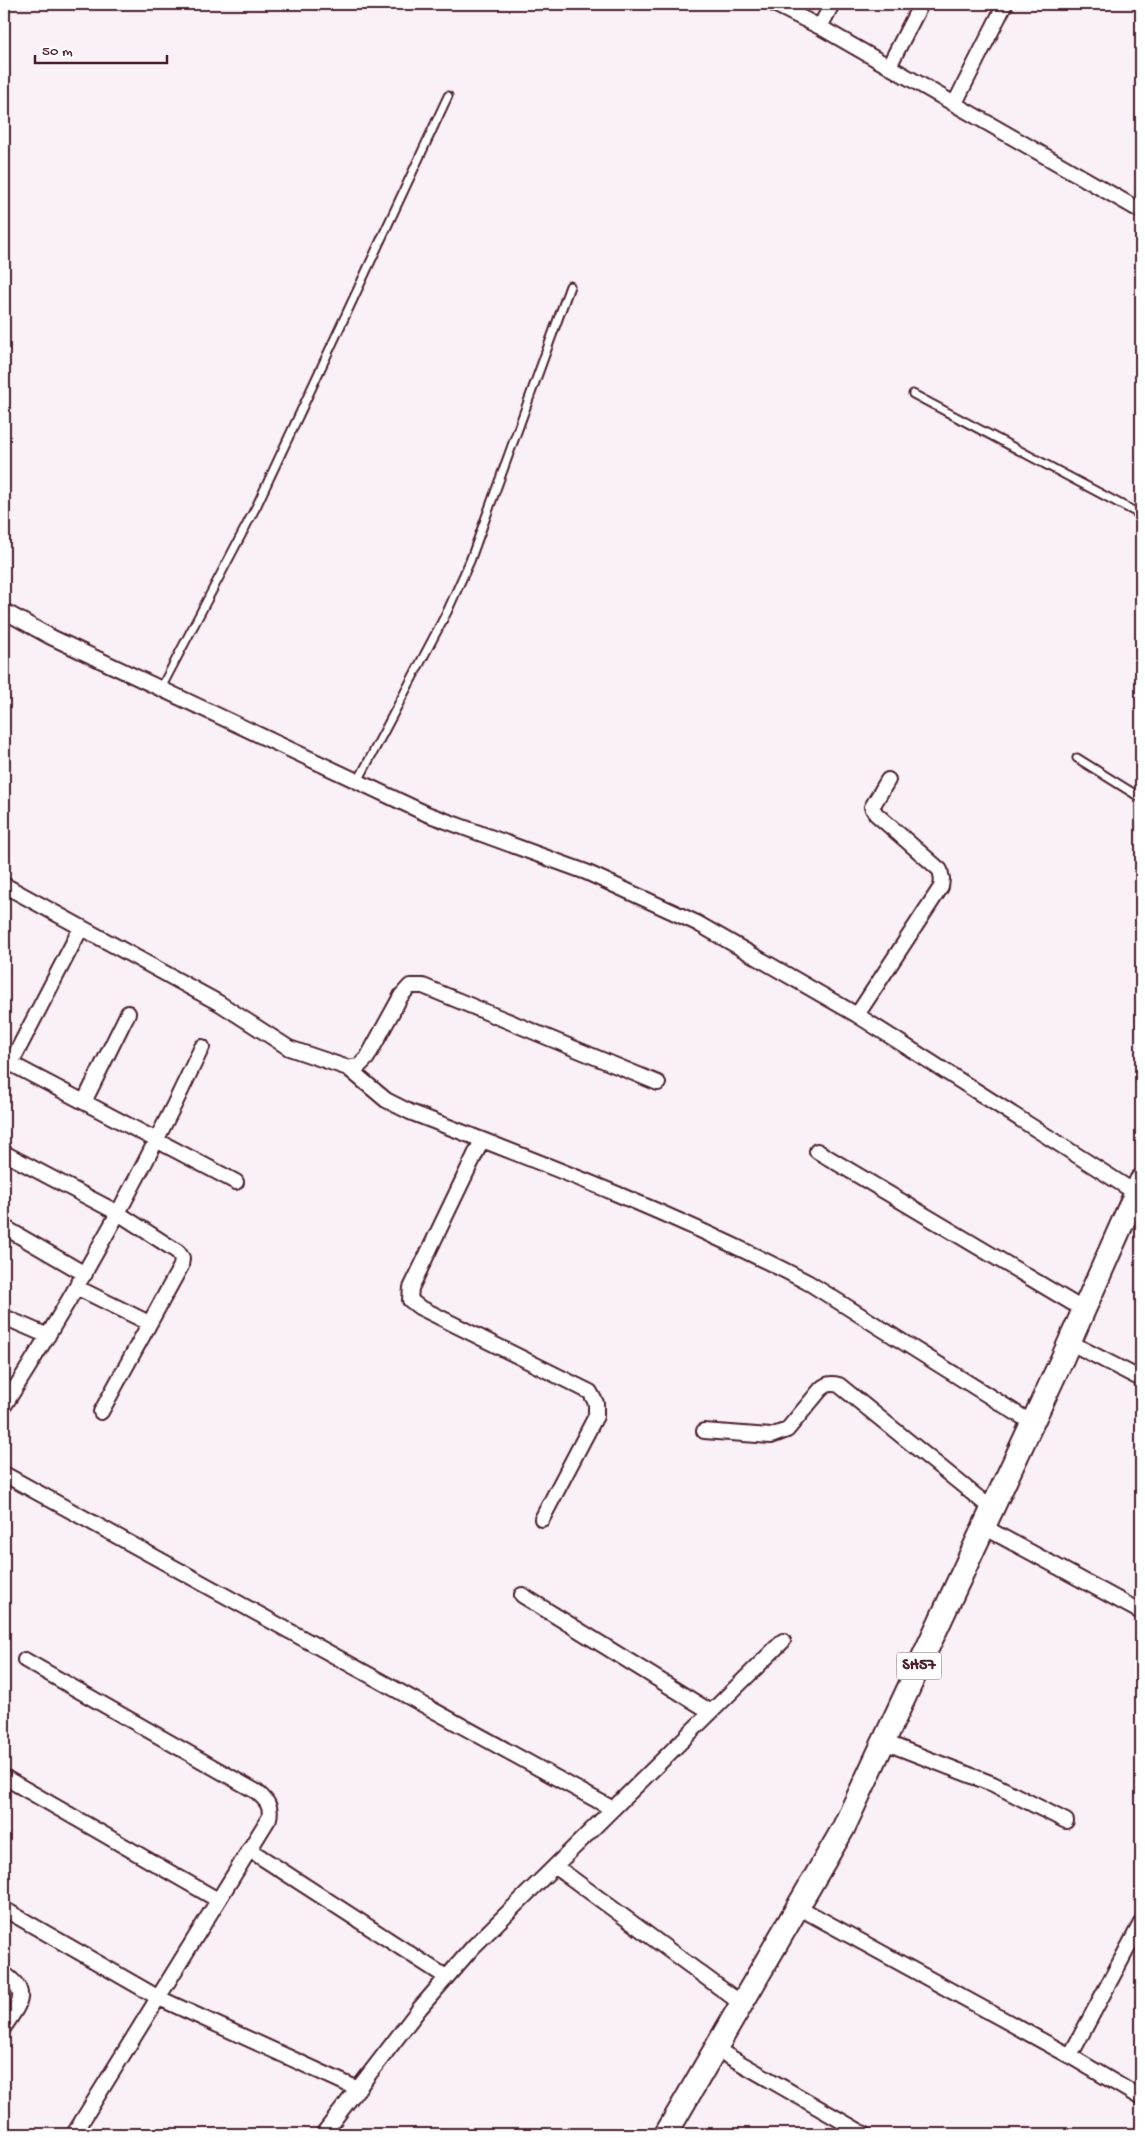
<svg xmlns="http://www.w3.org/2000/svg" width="1145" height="2138" viewBox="0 0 1145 2138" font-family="'Gochi Hand',sans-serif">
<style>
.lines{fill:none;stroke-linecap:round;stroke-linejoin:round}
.service-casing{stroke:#4a1f2b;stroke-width:11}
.minor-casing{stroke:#4a1f2b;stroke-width:18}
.primary-casing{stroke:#4a1f2b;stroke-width:26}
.service{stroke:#fff;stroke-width:7}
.minor{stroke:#fff;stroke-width:14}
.primary{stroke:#fff;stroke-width:22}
.labels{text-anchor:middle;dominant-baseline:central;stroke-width:4.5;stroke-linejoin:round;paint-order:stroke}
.shield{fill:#fff;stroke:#80626b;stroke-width:1}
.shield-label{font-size:16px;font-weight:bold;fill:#4a1f2b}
</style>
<rect width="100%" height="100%" fill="#faf0f7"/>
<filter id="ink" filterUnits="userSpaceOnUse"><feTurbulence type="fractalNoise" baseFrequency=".02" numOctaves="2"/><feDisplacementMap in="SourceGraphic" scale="10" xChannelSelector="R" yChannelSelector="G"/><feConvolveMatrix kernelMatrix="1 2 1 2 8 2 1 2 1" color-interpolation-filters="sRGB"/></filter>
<g filter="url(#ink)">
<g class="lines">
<defs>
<path id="service" d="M913,394l228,121
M161,688l96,-183 191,-409
M1077,758l64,40
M358,781l89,-169 23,-51 100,-275"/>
<path id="minor" d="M774,4l46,23
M832,4l-12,23 321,184
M889,66l32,-62
M955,103l50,-99
M4,611l47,26 376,177 159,58 111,51 160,92 279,178
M4,885l215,118 70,45 59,20 11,-2 8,-8 34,-62 9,-10h13l235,97
M857,1015l84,-128 1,-8 -2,-9 -64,-56 -4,-7 16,-27
M4,1060l232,122
M11,1063l70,-135
M348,1068l38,32 24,12c135,52 271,104 399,171l223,140
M84,1102l44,-89
M482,1140l-71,148 -1,12 9,7 171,85 6,11v13l-54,103
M817,1151l267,159
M4,1153l114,60 60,39 4,6 -1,8 -80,146
M4,1227l81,47
M78,1288l71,35
M4,1317l44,19
M1069,1342l72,37
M4,1406c74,-116 140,-235 198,-359
M704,1431l67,5 16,-6 34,-41c6,-5 9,-6 18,-4l153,124
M4,1474l609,335
M984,1527l157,85
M522,1595l189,117
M25,1660l232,132c9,8 15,14 12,26l-195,316
M884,1742l109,42 73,37
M4,1777l214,123
M250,1850l196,127
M555,1866l187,138
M798,1907l272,149 71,42
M4,1909l155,89 199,91
M4,1974c28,18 14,32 0,53
M716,2049l148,85
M1070,2056l71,-133
M323,2134l97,-126 53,-61 310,-306"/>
<path id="primary" d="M666,2134l177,-305 220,-472 78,-176"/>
</defs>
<!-- service casing -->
<use href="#service" class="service-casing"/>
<!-- minor casing -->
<use href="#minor" class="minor-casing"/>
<!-- primary casing -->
<use href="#primary" class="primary-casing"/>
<!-- service -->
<use href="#service" class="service"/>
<!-- minor -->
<use href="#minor" class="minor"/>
<!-- primary -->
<use href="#primary" class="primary"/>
</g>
</g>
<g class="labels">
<!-- shield labels -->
<rect class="shield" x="896.5" y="1652.5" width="45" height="27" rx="4"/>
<g class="shield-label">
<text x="919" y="1666">SH57</text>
</g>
</g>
<!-- margin -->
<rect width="1145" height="2138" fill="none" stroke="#fff" stroke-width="20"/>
<rect x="10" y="10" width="1125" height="2118" fill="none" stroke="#4a1f2b" stroke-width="2" filter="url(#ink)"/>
<!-- scale -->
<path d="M35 55v8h132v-8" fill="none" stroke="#4a1f2b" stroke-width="2.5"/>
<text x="42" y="55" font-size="15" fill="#4a1f2b" stroke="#ffffff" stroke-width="4" paint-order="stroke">50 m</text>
</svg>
